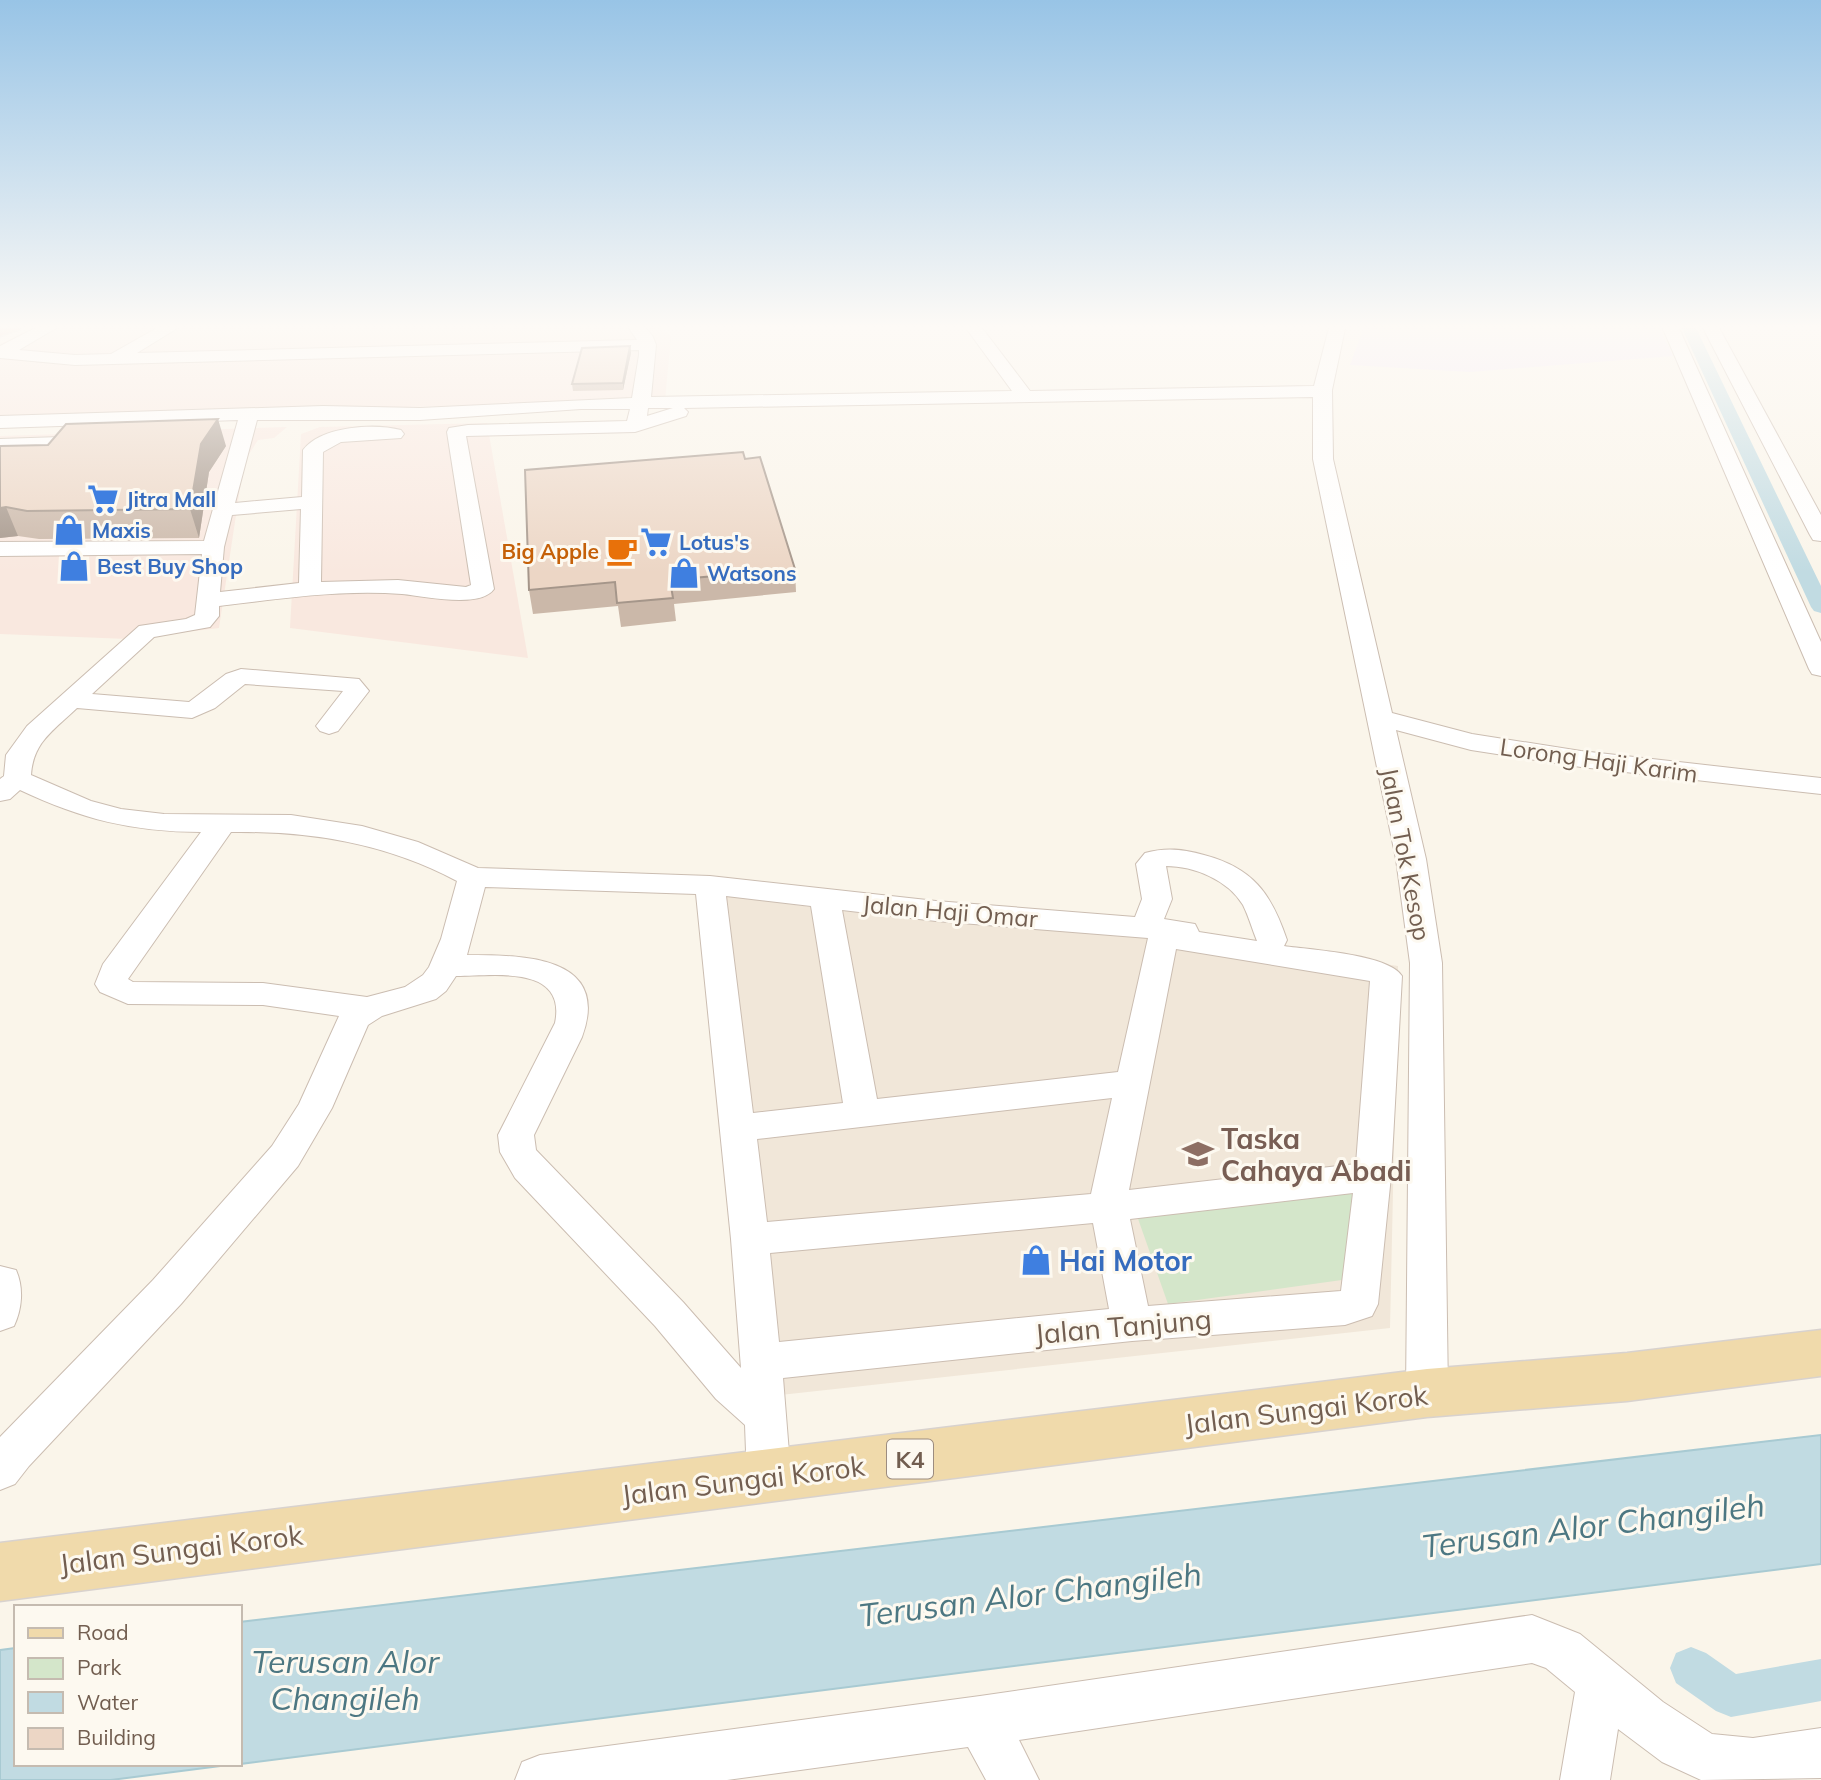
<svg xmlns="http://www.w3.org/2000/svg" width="1821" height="1780" viewBox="0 0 1821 1780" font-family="Mulish,sans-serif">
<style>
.residential{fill:#f1e7d9}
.commercial{fill:#f9e8df}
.education{fill:#f2e7f7}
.green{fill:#d4e6ca}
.water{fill:#c1dbe2;stroke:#a8cad2;stroke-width:2}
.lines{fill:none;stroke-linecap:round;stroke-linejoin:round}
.canal{fill:#c1dbe2;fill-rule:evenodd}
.minor-casing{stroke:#cbbdb1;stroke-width:2}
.major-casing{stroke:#d8d2ce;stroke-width:3}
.highway-casing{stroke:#d8d2ce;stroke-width:3}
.minor{fill:#fff;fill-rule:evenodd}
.major{fill:#f0daab;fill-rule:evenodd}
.highway{fill:#ecbea9;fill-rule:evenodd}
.wall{fill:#cbb8a9}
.shaded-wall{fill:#a5968a}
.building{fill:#ecd6c5;stroke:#a5968a;stroke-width:2}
.labels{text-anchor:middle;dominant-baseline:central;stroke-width:6;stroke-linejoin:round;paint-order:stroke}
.far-shop-label{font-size:21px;font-weight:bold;fill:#366cbe;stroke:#fdf9f0;text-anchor:start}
.far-food-label{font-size:21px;font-weight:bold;fill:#c56008;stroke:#fdf9f0;text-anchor:end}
.shield{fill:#fdf9f0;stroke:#9c8c80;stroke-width:2}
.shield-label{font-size:23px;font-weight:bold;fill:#725e50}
.street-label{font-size:24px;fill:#725e50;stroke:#fdf9f0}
.near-education-label{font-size:28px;font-weight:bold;fill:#785e54;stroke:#fdf9f0;text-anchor:start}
.near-shop-label{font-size:28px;font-weight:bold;fill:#366cbe;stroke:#fdf9f0;text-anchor:start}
.near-street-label{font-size:28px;fill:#725e50;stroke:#fdf9f0}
.near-water-label{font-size:32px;font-style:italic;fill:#4c7782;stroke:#fdf9f0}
</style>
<rect width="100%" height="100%" fill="#faf5ea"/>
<!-- residential -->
<path class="residential" d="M698,892l143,19 307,19 250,36 -8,362 -637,70z"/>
<!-- commercial -->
<path class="commercial" d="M39,324h617l15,13 -6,63 -665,18v-74z
M487,423l41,235 -238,-30 11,-194 19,-7z
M287,427l-13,11 -16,2 -14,22 -25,166 -91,11 -128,-5v-198z"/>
<!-- education -->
<path class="education" d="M1365,324h293l15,32 -203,16 -120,-7z"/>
<!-- green -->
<path class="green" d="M1365,1183l-16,96 -181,25 -32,-91z"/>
<!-- water -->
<path class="water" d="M1821,1435v129l-1581,200v-142z
M16,1648v116h220l-125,16h-111v-130z"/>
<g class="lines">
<!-- canal -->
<path class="canal" d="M1680,324h14l127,262v27l-7,-2 -3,-4z
M1691,1647l15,6 30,21 85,-15v42l-90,16 -15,-6 -40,-28 -6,-15 6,-15z"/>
<defs>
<path id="minor" d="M43,324h20l-44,26 56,5 36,-1 53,-30h20l-47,29 500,-13 -11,-16h17l10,13 3,8 -5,52 361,-6 -49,-67h16l51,67 284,-5 16,-62h16l-14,66 1,69 59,254 80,21 109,17 240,27v16l-240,-27 -110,-17 -75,-20 30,129 16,104 6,430 -6,13 -15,6 -15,-6 -6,-13 4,-430 -14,-104 -83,-400v-62l-629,11 4,4 -2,4 -51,16 -169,4 28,153c-14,20 -70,7 -92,5 -61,-5 -123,5 -183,12v10l-9,11 -56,10 -62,57 97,8 37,-28 15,-5 118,10 10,12 -31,40 -9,3 -9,-3 -4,-5 27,-35 -98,-7 -30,24 -23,10 -115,-10c-23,22 -44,34 -46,67l60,26 30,8 43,5 127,1 71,11 56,16 60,26 232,8 226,25 199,16 7,-18 -6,-35 9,-11c21,-6 38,-4 59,2 49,13 67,38 83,85l-3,6c27,4 104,8 118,30l-11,200 -13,128 -6,12 -27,9 -213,16 -349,37 8,100 -7,15 -15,6 -15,-6 -7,-15 -2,-53 -29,-26 -61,-73 -140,-148 -15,-26 -2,-17 57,-112c12,-59 -62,-47 -99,-47l-10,15 -10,8 -54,17 -14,9 -36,83 -34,58 -117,138 -152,162 -14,18 -15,6v-53l153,-157 119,-134 27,-42 40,-88 -76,-11 -135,-1 -28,-12 -5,-8 8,-20 98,-132c-69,0 -119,-13 -181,-42l-10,9 -10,2v-22l4,-3 2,-21 21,-29 112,-100 47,-7 9,-4 7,-61 -202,2v-14l204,-1 34,-121 -238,8v-12l323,-10 97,2 212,-10 7,-43v-5l-564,15 -75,-7v-12zM648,408h25l-26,8zM581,409h49l-3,12 -159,4 -19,3 -2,4 24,153 -5,2 -68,-7 -77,2 2,-130 18,-10 60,-4 3,-4 -3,-4c-27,-7 -80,-4 -98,20l-1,47 -67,6 22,-83h163zM301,509l-2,74 -79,9 4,-45 8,-32zM231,832c80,-1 154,11 226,49l-16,58 -12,28 -6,8 -18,12 -38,10 -104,-14 -130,-1 -5,-3zM1166,866c28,0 62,14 77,39 6,12 9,24 14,36l-58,-9 -4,-8 -31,-5 8,-20zM485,887l211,7 35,345 10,129 -58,-66 -147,-152 -2,-15 48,-98c30,-82 -61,-82 -115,-82zM726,896l85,10 32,197 -90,10zM842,910l94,11 212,17 -30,134 -241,27zM1176,949l194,32 -14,183 -227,26zM1112,1098l-21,96 -324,28 -10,-83zM1353,1193l-12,98 -193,15 -18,-87zM1093,1223l16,86 -330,33 -9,-89z
M1661,324h16l144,318v34l-9,-2 -3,-5z
M1701,324h16l104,191v26l-8,-1 -3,-5z
M91,436l7,2 3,4 -3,4 -98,5v-12z
M0,1266l16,4c8,18 6,39 -2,56l-14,5z
M1532,1615l48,19 83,68 49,32 41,4 68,-10v50l-120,2 -39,-18 -44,-33 -8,51h-50l15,-88 -29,-24 -14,-5 -513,77 20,40h-53l-18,-33 -241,33h-212l7,-18 18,-7 440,-59z"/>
<path id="major" d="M1821,1330v46l-194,25 -200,16 -1427,184v-58l1427,-174 200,-16z"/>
<path id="highway" d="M0,324h23l-3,5 -20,7z"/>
</defs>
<!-- minor casing -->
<use href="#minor" class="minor-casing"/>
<!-- major casing -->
<use href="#major" class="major-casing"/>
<!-- highway casing -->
<use href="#highway" class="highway-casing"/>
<!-- minor -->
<use href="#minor" class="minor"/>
<!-- major -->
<use href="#major" class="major"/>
<!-- highway -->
<use href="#highway" class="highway"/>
</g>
<!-- wall -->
<path class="wall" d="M630,346l1,7 -8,37 -50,1 -1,-7z
M0,446h226l-17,26 -10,66 -160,1 -21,-3 -18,2z
M745,459l50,110 1,23 -122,12 2,17 -55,6 -3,-21 -85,8 -4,-24z"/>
<!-- shaded-wall -->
<path class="shaded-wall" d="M630,346l1,7 -8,37v-7z
M218,419l8,27 -17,26 -10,66 -9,-29 11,-65z
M6,507l12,29 -18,2v-30z"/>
<!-- building -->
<path class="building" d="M630,346l-7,37 -51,1 10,-36z
M218,419l-17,25 -11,65 -163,2 -21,-4 -6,1v-62l48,-1 18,-21z
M743,452l2,7 15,-2 35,112 -125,11 3,18 -56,5 -2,-21 -86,8 -4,-120z"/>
<!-- sky -->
<linearGradient id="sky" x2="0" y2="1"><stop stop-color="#98c4e6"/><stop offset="0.57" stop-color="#fdfaf6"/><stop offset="1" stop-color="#fdfaf6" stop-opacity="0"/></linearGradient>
<rect width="1821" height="573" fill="url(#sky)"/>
<!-- icons -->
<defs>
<symbol id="supermarket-bare" viewBox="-9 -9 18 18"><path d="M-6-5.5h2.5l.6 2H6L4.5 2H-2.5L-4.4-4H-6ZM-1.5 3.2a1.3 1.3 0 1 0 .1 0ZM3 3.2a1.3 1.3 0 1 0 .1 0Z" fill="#3f7fe0" stroke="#fdf9f0" stroke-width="2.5" paint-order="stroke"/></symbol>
<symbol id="shop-bare" viewBox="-9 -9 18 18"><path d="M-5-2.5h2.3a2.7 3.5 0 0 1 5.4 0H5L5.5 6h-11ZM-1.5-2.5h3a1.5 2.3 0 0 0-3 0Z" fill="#3f7fe0" stroke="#fdf9f0" stroke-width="2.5" paint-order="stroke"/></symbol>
<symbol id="cafe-bare" viewBox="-9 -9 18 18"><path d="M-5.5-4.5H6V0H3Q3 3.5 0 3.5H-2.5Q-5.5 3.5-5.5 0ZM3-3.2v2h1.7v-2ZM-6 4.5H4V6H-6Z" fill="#e8710a" stroke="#fdf9f0" stroke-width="2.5" paint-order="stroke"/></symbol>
<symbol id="school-bare" viewBox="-9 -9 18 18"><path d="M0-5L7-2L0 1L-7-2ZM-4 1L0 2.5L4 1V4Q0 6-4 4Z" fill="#8d6e63" stroke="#fdf9f0" stroke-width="2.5" paint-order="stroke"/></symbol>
</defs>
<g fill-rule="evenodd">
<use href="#supermarket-bare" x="81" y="477" width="44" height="44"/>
<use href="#shop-bare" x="47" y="508" width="44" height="44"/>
<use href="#supermarket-bare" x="634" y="520" width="44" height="44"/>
<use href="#cafe-bare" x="600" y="529" width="44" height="44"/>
<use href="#shop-bare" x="52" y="544" width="44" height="44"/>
<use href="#shop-bare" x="662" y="551" width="44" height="44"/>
<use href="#school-bare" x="1176" y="1132" width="44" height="44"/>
<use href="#shop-bare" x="1014" y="1238" width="44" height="44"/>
</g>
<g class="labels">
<!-- far-shop labels -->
<g class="far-shop-label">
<text x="126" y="499">Jitra Mall</text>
<text x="92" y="530">Maxis</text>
<text x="679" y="542">Lotus's</text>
<text x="97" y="566">Best Buy Shop</text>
<text x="707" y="573">Watsons</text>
</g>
<!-- far-food labels -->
<g class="far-food-label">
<text x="599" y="551">Big Apple</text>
</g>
<!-- shield labels -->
<rect class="shield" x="887" y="1439.5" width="46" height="39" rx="5"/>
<g class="shield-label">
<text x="910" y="1459">K4</text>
</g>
<!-- street labels -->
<g class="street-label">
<text transform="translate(1599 760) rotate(8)">Lorong Haji Karim</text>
<text transform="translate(1406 854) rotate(79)">Jalan Tok Kesop</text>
<text transform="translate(950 911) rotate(5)">Jalan Haji Omar</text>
</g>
<!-- near-education labels -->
<g class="near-education-label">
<text x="1221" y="1138">Taska<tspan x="1221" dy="32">Cahaya Abadi</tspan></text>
</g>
<!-- near-shop labels -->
<g class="near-shop-label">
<text x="1059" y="1260">Hai Motor</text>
</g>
<!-- near-street labels -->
<g class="near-street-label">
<text transform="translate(1123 1326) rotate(-5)">Jalan Tanjung</text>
<text transform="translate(1306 1409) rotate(-7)">Jalan Sungai Korok</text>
<text transform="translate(743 1480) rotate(-7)">Jalan Sungai Korok</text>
<text transform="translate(181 1549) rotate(-7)">Jalan Sungai Korok</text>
</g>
<!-- near-water labels -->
<g class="near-water-label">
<text transform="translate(1593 1525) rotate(-7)">Terusan Alor Changileh</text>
<text transform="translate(1030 1594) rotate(-7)">Terusan Alor Changileh</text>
<text x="345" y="1661">Terusan Alor<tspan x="345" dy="37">Changileh</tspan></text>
</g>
</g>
<!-- legend -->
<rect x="14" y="1605" width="228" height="161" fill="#fdf9f0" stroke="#c5bbb0" stroke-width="2"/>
<rect x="28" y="1628" width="35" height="10" fill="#f0daab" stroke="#c5bbb0" stroke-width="2"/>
<text x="77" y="1640" font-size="21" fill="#725e50">Road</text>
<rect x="28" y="1658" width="35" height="21" fill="#d4e6ca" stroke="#c5bbb0" stroke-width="2"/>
<text x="77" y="1675" font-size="21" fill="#725e50">Park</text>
<rect x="28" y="1692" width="35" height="21" fill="#c1dbe2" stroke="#c5bbb0" stroke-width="2"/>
<text x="77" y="1710" font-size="21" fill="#725e50">Water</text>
<rect x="28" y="1728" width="35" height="21" fill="#ecd6c5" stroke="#c5bbb0" stroke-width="2"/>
<text x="77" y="1745" font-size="21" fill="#725e50">Building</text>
</svg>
